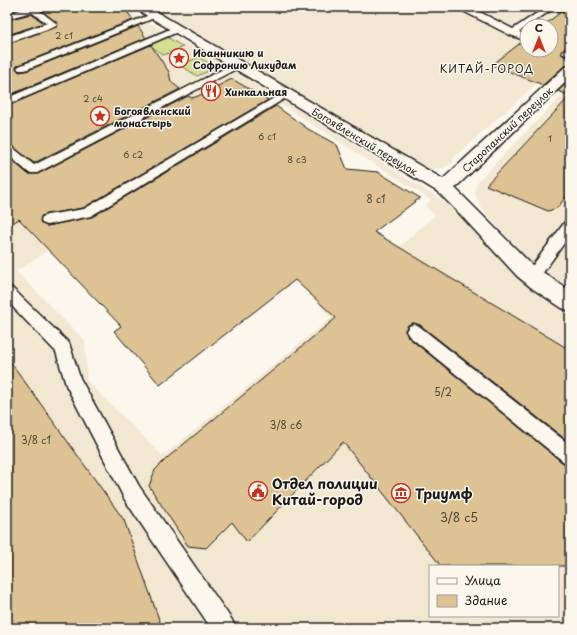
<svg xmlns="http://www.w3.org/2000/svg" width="577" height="635" viewBox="0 0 577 635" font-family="'Playpen Sans',sans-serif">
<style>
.built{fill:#f2e7d1;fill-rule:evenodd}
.green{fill:#d3e094;stroke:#787e58}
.building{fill:#ddc393;stroke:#1c1c1c}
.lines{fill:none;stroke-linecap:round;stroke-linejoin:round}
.lane-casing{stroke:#1c1c1c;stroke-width:3}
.street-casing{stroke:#1c1c1c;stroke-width:3}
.lane{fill:#fbf7ec;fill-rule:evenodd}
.street{fill:#fbf7ec;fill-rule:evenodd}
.labels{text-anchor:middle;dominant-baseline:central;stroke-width:3;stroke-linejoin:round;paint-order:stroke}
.far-number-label{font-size:9px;fill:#4c463a}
.far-poi-label{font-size:10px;font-weight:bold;fill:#1c1c1c;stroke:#fbf7ec;text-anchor:start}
.far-street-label{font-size:10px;fill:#1c1c1c;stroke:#fbf7ec}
.number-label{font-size:10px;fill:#4c463a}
.far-neighbourhood-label{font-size:11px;letter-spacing:1px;fill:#1c1c1c;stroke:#fbf7ec}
.near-number-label{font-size:12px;fill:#4c463a}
.near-poi-label{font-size:14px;font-weight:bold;fill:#1c1c1c;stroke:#fbf7ec;text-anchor:start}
</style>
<rect width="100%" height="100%" fill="#fbf7ec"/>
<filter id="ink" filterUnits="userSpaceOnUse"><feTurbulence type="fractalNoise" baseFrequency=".025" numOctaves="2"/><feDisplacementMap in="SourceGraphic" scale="8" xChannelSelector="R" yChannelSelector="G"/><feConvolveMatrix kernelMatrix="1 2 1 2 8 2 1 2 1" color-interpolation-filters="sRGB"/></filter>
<g filter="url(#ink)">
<!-- built -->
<path class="built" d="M7,7h114l112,62 220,138 56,60 26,23 35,23v315h-563zM282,105l149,95 -6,6 10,9 -36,32 -20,22 -15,-9 -44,46 11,12 -168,138 -76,-75 -2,-40 -69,-70zM430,566h128v50h-128z
M149,7h421v47l-117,104 1,4 -11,6 -13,1 -14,-5zM527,26h24v24h-24z
M570,87v204l-45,-34 -44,-49 -6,-15 2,-10 3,-4z"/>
<!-- green -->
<path class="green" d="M167,37l16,10 -19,8 -15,-10z
M199,57l17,11 -19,8 -17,-11z"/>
<!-- building -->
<path class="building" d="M37,7h87l9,13 -115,45 -2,3 3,4 7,-1 112,-45 8,12 -139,58v-52l49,-17 2,-2z
M561,12l4,2 5,-1v35h-5l-4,4 2,3 7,2v8l-6,1 -21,19 -51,-20 31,-24 4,1v8h24v-24h-8z
M31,14l13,9 -37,12v-15z
M151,45l18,27 2,10 9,7 -146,74 -27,-20v-37z
M232,79l36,21 -185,108 -37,6 -5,3v6l6,3 45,-9 184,-111 32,23 29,16 10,24 31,3 42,26 -46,34 196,118v93l-150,-118 -7,-2 -5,2 -3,5 3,7 155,126 7,3v100h-129l-98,-124 -96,100 -15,-20 -26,26 -18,-2 -39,-60 6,-16 12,-12 169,-140 -41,-38 -135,105 -46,-54 7,-5 -102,-107 -12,8v-71l21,18h10l150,-78 4,2 6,-2z
M570,80v112l-13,16 -9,3 -62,-26 84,-89 -12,-5z
M7,357l117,163 38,108h-155z"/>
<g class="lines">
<defs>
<path id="lane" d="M29,7h6l22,17 -1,2 -49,17v-6l40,-14 -16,-11 -24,7v-5z
M462,7h8l43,22 33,-22h18l6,4 -4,2 -12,-5 -35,24 8,3v6l-17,-6 -47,-24z
M152,14h3l4,2 -134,54h-6l-2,-2 2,-2z
M177,26l3,1 1,2 -1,2 -173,74v-7z
M566,49l4,1v6l-7,-2 -1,-2z
M237,62l5,3 -2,2 -203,106h-8l-22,-19v-10l4,2 23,19z
M286,91l5,3 -2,2 -198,120 -44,9 -5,-2 -1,-3 1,-3 5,-2 37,-6z
M570,220v15l-33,46 -5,2 -5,-2 -2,-4 2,-4 38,-51z
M7,286l5,2 57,55 11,35 59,108 93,134 3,8h-24l-86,-128 -59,-115 -10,-33 -49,-51z
M414,324l5,2 151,119v20l-6,-3 -155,-126 -3,-5 3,-5z"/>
<path id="street" d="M134,7h14l295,172 122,-112 5,-1v12l-115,110 76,76 39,27v20l-8,-3 -29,-19 -16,-13 -59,-64 -20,-20 -302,-183z"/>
</defs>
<!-- lane casing -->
<use href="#lane" class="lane-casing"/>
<!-- street casing -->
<use href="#street" class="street-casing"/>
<!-- lane -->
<use href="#lane" class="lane"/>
<!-- street -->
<use href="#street" class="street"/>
</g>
</g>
<!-- icons -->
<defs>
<symbol id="sight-ring" viewBox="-11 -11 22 22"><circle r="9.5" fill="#fbf7ec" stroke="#c8321e" stroke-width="1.5"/><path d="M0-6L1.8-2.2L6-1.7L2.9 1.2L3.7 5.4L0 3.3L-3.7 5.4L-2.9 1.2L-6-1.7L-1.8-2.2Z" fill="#c8321e"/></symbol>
<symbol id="restaurant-ring" viewBox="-11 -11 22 22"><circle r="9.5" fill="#fbf7ec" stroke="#c8321e" stroke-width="1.5"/><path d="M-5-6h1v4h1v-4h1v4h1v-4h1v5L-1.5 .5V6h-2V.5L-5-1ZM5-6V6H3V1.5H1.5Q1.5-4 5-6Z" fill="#c8321e"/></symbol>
<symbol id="civic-ring" viewBox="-11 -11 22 22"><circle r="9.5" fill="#fbf7ec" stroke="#c8321e" stroke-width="1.5"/><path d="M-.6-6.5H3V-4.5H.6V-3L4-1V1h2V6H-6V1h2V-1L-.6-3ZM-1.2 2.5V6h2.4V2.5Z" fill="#c8321e"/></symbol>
<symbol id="museum-ring" viewBox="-11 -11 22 22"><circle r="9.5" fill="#fbf7ec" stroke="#c8321e" stroke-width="1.5"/><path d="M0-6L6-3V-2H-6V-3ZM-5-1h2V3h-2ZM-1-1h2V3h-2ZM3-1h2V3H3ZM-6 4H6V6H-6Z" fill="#c8321e"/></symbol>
</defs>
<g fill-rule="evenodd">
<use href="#sight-ring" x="168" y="47" width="22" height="22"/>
<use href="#restaurant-ring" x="200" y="80" width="22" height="22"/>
<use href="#sight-ring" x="89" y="105" width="22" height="22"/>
<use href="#civic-ring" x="247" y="480" width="22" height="22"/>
<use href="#museum-ring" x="390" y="482" width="22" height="22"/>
</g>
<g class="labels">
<!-- far-number labels -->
<g class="far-number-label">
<text x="64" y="35">2 с1</text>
<text x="93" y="98">2 с4</text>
<text x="267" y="136">6 с1</text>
<text x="550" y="138">1</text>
<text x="133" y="154">6 с2</text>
<text x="297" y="159">8 с3</text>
</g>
<!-- far-poi labels -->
<g class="far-poi-label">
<text x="193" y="52">Иоанникию и<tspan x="193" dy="12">Софронию Лихудам</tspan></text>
<text x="225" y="91">Хинкальная</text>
<text x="114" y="110">Богоявленский<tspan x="114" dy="12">монастырь</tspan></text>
</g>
<!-- far-street labels -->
<g class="far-street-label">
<text transform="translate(507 129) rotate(-43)">Старопанский переулок</text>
<text transform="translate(365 141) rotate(31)">Богоявленский переулок</text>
</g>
<!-- number labels -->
<g class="number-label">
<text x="376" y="198">8 с1</text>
<text x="443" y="391">5/2</text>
<text x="286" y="424">3/8 с6</text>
<text x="36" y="439">3/8 с1</text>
</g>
<!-- far-neighbourhood labels -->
<g class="far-neighbourhood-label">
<text x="487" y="68">КИТАЙ-ГОРОД</text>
</g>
<!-- near-number labels -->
<g class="near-number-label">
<text x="459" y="517">3/8 с5</text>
</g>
<!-- near-poi labels -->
<g class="near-poi-label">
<text x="272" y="483">Отдел полиции<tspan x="272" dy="16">Китай-город</tspan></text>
<text x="415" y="493">Триумф</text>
</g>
</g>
<!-- margin -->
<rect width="577" height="635" fill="none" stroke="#fbf7ec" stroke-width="24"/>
<rect x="12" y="12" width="553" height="611" fill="none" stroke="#1c1c1c" stroke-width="1.5" filter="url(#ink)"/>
<!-- legend -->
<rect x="429" y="565" width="130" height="52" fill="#fbf7ec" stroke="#a29f99"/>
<rect x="437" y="578" width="20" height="6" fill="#fbf7ec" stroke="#a29f99"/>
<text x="465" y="585" font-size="12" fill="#1c1c1c">Улица</text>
<rect x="437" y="595" width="20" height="12" fill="#ddc393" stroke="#a29f99"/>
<text x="465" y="605" font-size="12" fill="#1c1c1c">Здание</text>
<!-- north arrow -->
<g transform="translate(539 38)"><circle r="19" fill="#fbf7ec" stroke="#a29f99"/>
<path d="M0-3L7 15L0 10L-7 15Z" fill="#c8321e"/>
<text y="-6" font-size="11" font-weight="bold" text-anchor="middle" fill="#1c1c1c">С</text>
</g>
</svg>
